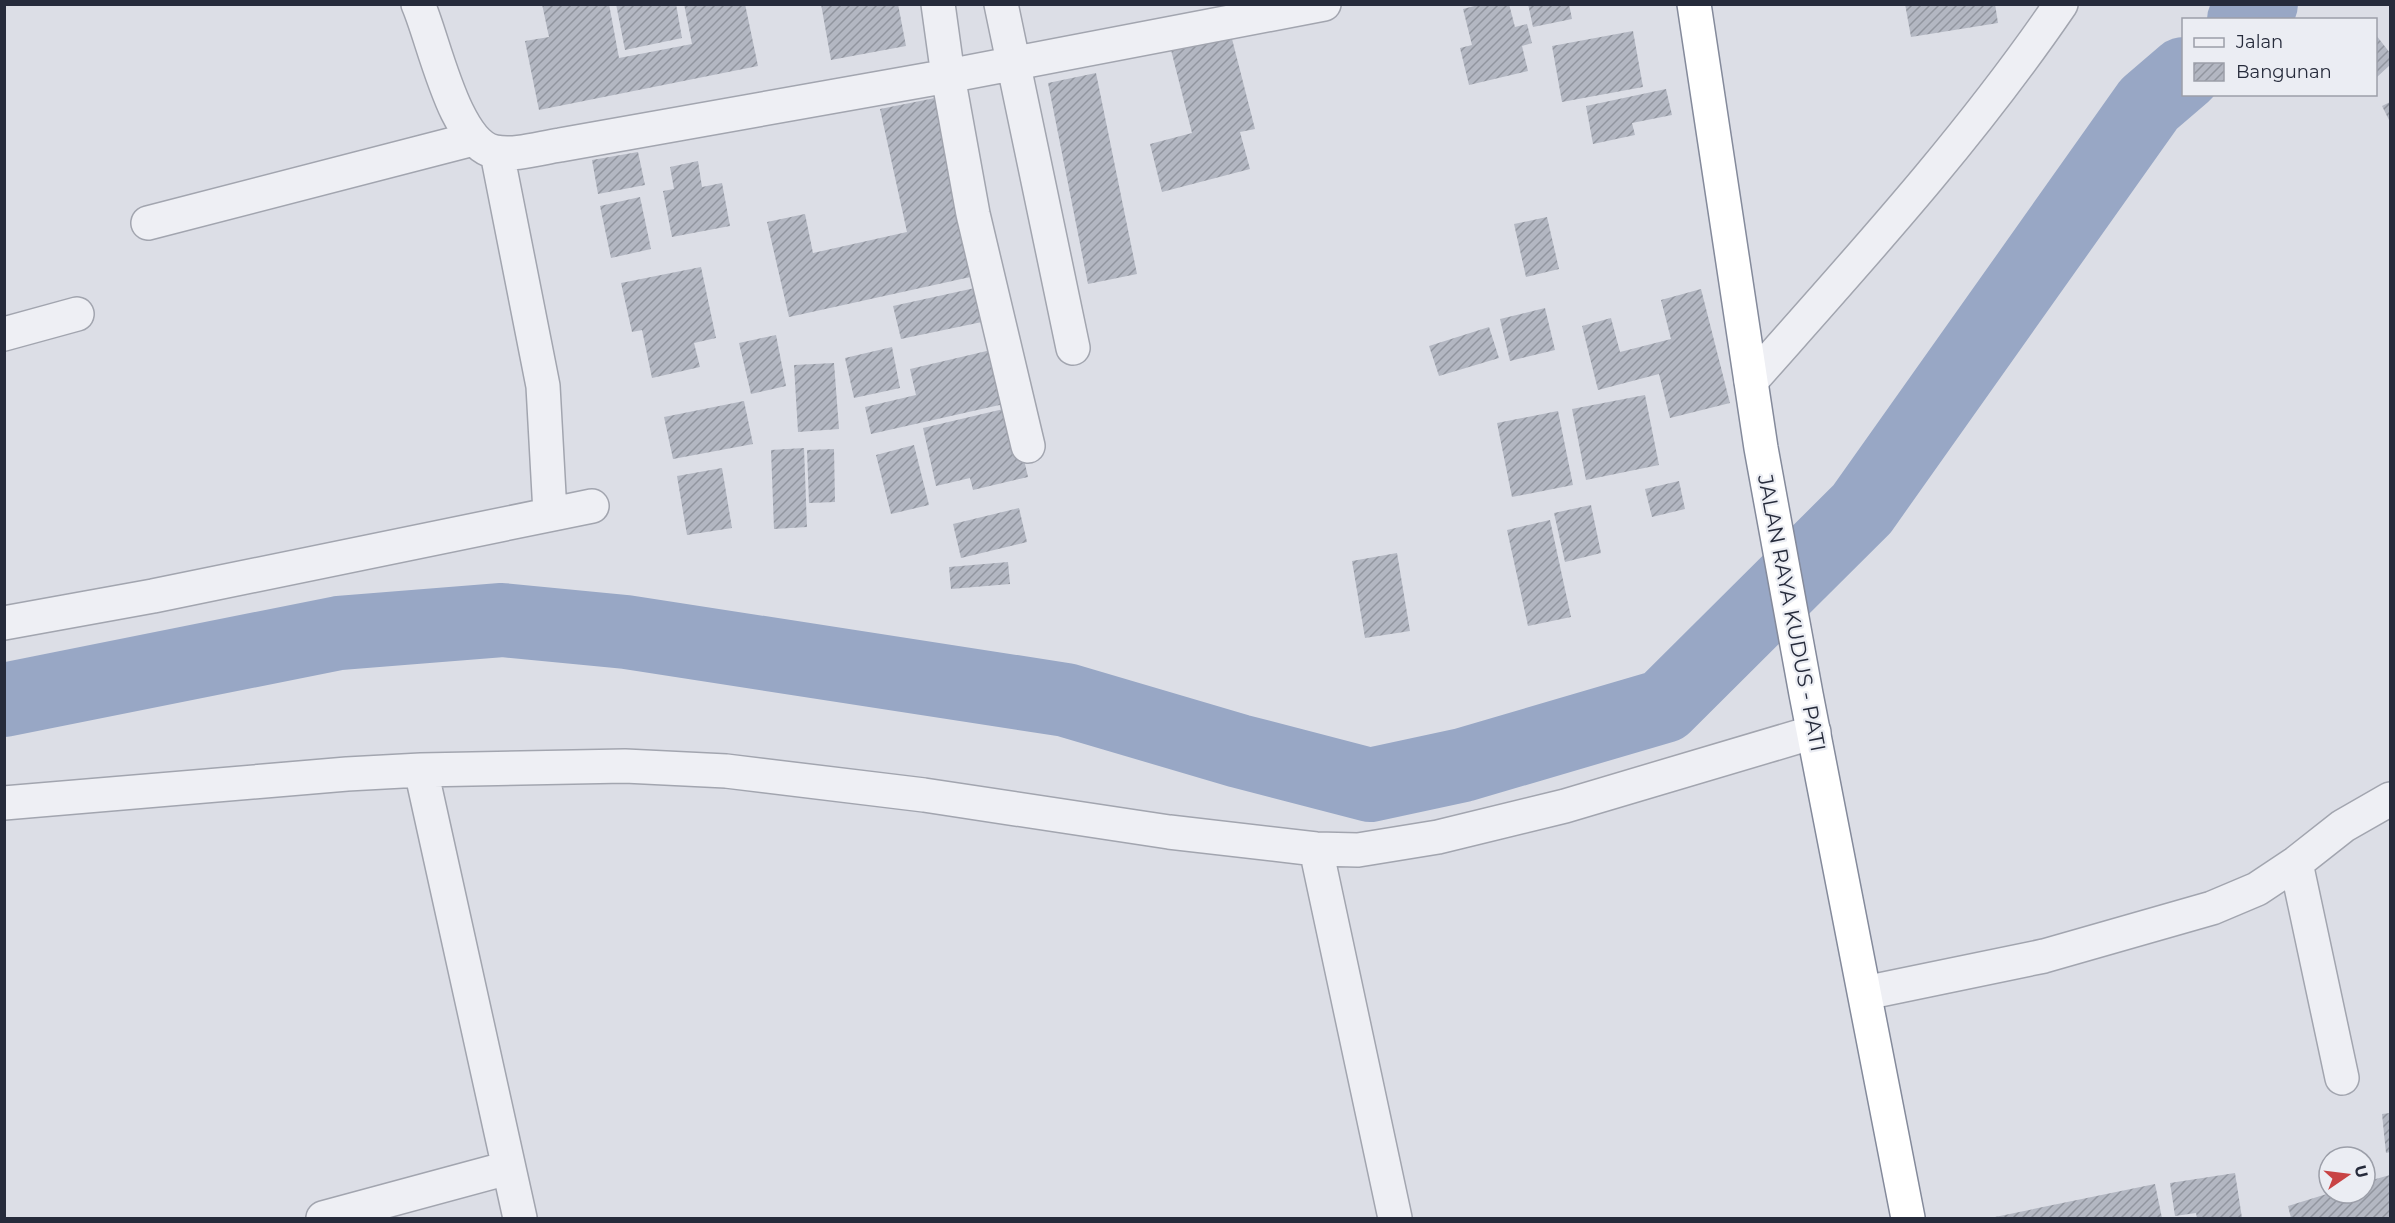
<svg xmlns="http://www.w3.org/2000/svg" width="2395" height="1223" viewBox="0 0 2395 1223" font-family="Montserrat,sans-serif">
<style>
.lines{fill:none;stroke-linecap:round;stroke-linejoin:round}
.river{stroke:#98a7c5;stroke-width:74}
.building{fill:url(#building-hatch)}
.street-casing{stroke:#a2a5af;stroke-width:36}
.highway-casing{stroke:#848a9b;stroke-width:36}
.street{stroke:#eeeff4;stroke-width:33}
.highway{stroke:#fff;stroke-width:33}
.labels{text-anchor:middle;dominant-baseline:central;stroke-width:4.5;stroke-linejoin:round;paint-order:stroke}
.street-label{font-size:21px;fill:#262b3b;stroke:#ebedf3}
</style>
<defs>
<pattern id="building-hatch" width="6" height="6" patternUnits="userSpaceOnUse" patternTransform="scale(1.5)"><rect width="6" height="6" fill="#b3b7c2"/><path d="M-1 1l2-2M0 6l6-6M5 7l2-2" fill="none" stroke="#91959f"/></pattern>
</defs>
<rect width="100%" height="100%" fill="#dcdee6"/>
<g class="lines">
<!-- river -->
<path class="river" d="M2244,20l17,-16
M4,700l335,-67 163,-13 124,12 440,68 173,51 131,34 93,-20 201,-59 198,-197 287,-405 35,-30"/>
</g>
<!-- building -->
<path class="building" d="M542,4h67l10,54 73,-14 -8,-40h61l13,62 -219,44 -14,-69 24,-4z
M616,4h60l6,34 -57,12z
M821,4h77l8,42 -75,14z
M1482,4h27l6,23 12,-3 5,19 -10,3 6,25 -59,14 -9,-37 12,-3 -9,-36z
M1528,4h41l3,15 -39,8z
M1905,4h90l3,19 -87,14z
M1230,31l25,98 -15,3 10,37 -88,23 -12,-48 42,-11 -22,-87z
M1633,31l10,56 -81,15 -10,-56z
M2376,35l14,18v12l-14,13z
M1096,73l41,201 -49,10 -40,-201z
M1666,89l6,26 -40,8 3,12 -42,9 -7,-38z
M935,98l40,178 -186,41 -22,-95 38,-8 8,39 94,-21 -27,-123z
M2390,102v20l-8,-16z
M638,152l7,33 -47,9 -6,-34z
M698,161l4,26 20,-4 8,43 -58,11 -9,-46 11,-2 -4,-22z
M640,197l11,52 -40,9 -11,-52z
M1547,217l12,52 -33,8 -12,-53z
M701,267l15,71 -22,5 6,24 -48,11 -10,-48 -10,2 -11,-49z
M975,288l7,34 -81,17 -8,-33z
M1701,289l29,114 -60,15 -11,-44 -61,16 -16,-64 29,-8 9,34 51,-13 -10,-39z
M1545,308l10,42 -45,11 -10,-42z
M1489,327l10,31 -60,18 -10,-30z
M776,335l10,51 -35,8 -12,-51z
M892,347l8,41 -46,10 -9,-40z
M991,350l13,54 -133,30 -6,-27 51,-12 -6,-26z
M834,363l5,66 -41,3 -4,-67z
M1645,395l14,70 -73,15 -14,-71z
M744,401l9,43 -80,15 -9,-42z
M1012,407l16,70 -55,13 -3,-12 -34,8 -13,-58z
M1558,411l15,74 -61,12 -15,-74z
M914,445l15,60 -38,9 -15,-59z
M804,448l3,79 -33,2 -3,-79z
M834,449l1,53 -26,1 -2,-53z
M722,468l10,60 -45,7 -10,-59z
M1679,481l6,28 -33,8 -7,-28z
M1591,505l10,48 -36,9 -11,-49z
M1019,508l8,34 -66,16 -8,-34z
M1550,520l21,97 -43,9 -21,-96z
M1397,553l13,78 -45,7 -13,-77z
M1008,562l2,22 -59,5 -2,-22z
M2390,1113v39l-4,1 -4,-39z
M2235,1173l7,45h-45l-1,-5 -21,3 -5,-33z
M2390,1175v43h-99l-3,-12 42,-13h35v-11z
M2155,1184l7,34h-166l-1,-1z"/>
<g class="lines">
<defs>
<path id="street" d="M418,4c16,36 36,140 77,148 20,4 45,-4 65,-7l388,-69 376,-72
M938,4l10,72 25,138 55,232
M1001,4l72,344
M497,153l46,233 7,127
M148,223l325,-84
M4,334l73,-20
M1751,381c108,-122 218,-242 310,-377
M4,623l149,-27 439,-90
M421,770l99,448
M4,803l343,-29 74,-4 204,-4 101,5 198,24 245,37 147,17 42,1 80,-13 127,-31 249,-74
M1316,849l79,369
M2296,863l46,215
M1865,993l179,-37 168,-48 45,-19 39,-26 47,-37 47,-27
M323,1218l185,-50"/>
<path id="highway" d="M1694,4l67,444 45,246 102,524"/>
</defs>
<!-- street casing -->
<use href="#street" class="street-casing"/>
<!-- highway casing -->
<use href="#highway" class="highway-casing"/>
<!-- street -->
<use href="#street" class="street"/>
<!-- highway -->
<use href="#highway" class="highway"/>
</g>
<g class="labels">
<!-- street labels -->
<g class="street-label">
<text transform="translate(1792 613) rotate(79)">JALAN RAYA KUDUS - PATI</text>
</g>
</g>
<!-- border -->
<rect width="2395" height="1223" fill="none" stroke="#262b3b" stroke-width="12"/>
<!-- legend -->
<rect x="2182" y="18" width="195" height="78" fill="#ebedf3" stroke="#9c9fa9" stroke-width="1.5"/>
<rect x="2194" y="38" width="30" height="9" fill="#eeeff4" stroke="#9c9fa9" stroke-width="1.5"/>
<text x="2236" y="48" font-size="18" fill="#262b3b">Jalan</text>
<rect x="2194" y="63" width="30" height="18" fill="url(#building-hatch)" stroke="#9c9fa9" stroke-width="1.5"/>
<text x="2236" y="78" font-size="18" fill="#262b3b">Bangunan</text>
<!-- north arrow -->
<g transform="translate(2347 1175) rotate(76)"><circle r="28" fill="#ebedf3" stroke="#9c9fa9" stroke-width="1.5"/>
<path d="M0-4.5L10 22L0 15L-10 22Z" fill="#c84344"/>
<text y="-9" font-size="16" font-weight="bold" text-anchor="middle" fill="#262b3b">U</text>
</g>
</svg>
